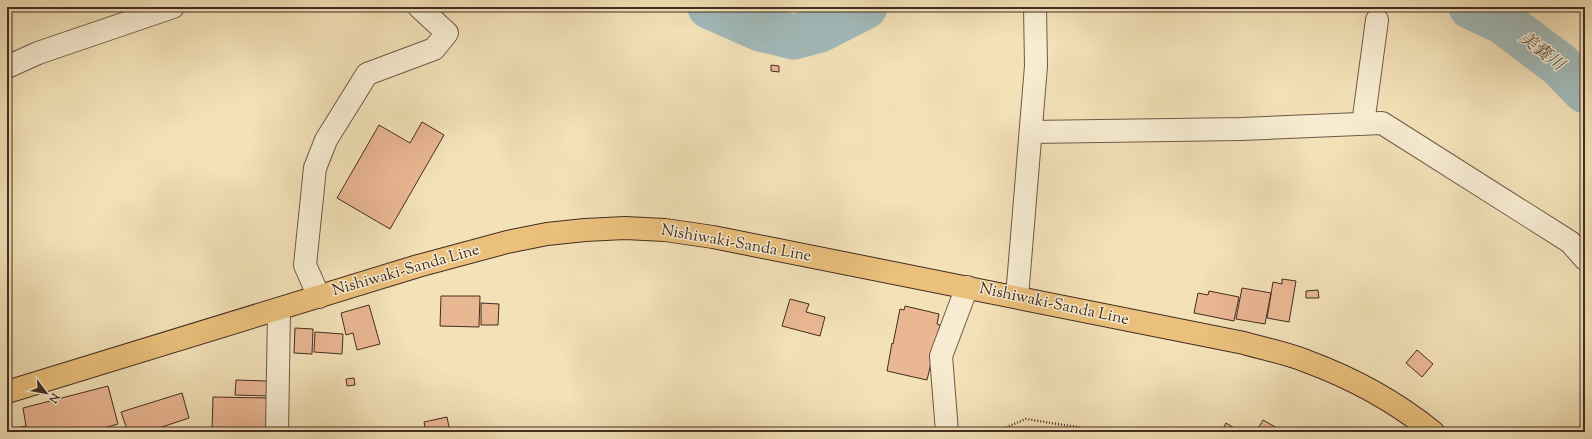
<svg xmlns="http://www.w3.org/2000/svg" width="1592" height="439" viewBox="0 0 1592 439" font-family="'Sorts Mill Goudy','Noto Serif JP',serif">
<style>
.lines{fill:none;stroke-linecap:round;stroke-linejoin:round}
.river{stroke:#a1baba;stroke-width:45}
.building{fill:#eab793;stroke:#432c22}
.street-casing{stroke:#6f5948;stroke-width:24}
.primary-casing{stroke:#432c22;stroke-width:24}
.path{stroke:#432c22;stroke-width:2.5;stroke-dasharray:1 2;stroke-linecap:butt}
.street{stroke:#f7ecd1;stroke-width:22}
.primary{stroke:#eac07c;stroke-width:22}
.labels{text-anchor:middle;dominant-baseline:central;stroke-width:3;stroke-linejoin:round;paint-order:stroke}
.street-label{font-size:16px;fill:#432c22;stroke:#f7ecd1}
.water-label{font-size:17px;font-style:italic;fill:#5a5048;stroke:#f7ecd1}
</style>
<rect width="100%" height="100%" fill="#f3e1b8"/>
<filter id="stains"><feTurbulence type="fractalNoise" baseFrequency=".005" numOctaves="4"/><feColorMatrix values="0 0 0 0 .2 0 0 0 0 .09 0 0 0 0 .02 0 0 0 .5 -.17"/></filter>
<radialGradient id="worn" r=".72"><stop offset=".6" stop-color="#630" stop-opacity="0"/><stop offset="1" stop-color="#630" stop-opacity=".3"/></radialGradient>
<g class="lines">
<!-- river -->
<path class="river" d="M710,7l50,22 34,8 26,-7 45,-23
M1471,7l32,15 57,43 25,26"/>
</g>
<!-- building -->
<path class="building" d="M771,65l8,1v6l-8,-1z
M422,122l22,13 -54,94 -53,-31 42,-73 31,18z
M1282,279l14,2 -7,41 -22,-4 6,-36 9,2z
M1242,288l29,5 -6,31 -29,-5z
M1318,290l1,8h-13v-7z
M1209,291l30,6 -5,24 -40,-8 4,-20 10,2z
M441,296h39l-1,31 -39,-1z
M790,299l19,5 -3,8 19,5 -5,19 -38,-10z
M481,303l18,1 -1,21h-17z
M369,305l11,39 -23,6 -4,-17 -7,2 -5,-22z
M905,306l34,8 -2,10 3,1 -13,55 -40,-9 5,-28 1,1 7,-35 4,1z
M295,328l18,1 -1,25 -18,-1z
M315,332l28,2 -1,20 -28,-2z
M1417,350l16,14 -11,13 -16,-14z
M354,378l1,7 -8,1 -1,-7z
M236,380l32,1v15l-33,-1z
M108,386l10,38 -14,4 2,4h-95l-2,-2 17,-4 -3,-18z
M182,393l7,25 -42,14h-19l-7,-20z
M213,397l56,1 -1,34h-56z
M447,417l3,15h-24l-2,-10z
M1263,420l21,12h-28z
M1226,423l15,9h-20z"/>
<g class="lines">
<defs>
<path id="street" d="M7,67l31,-14 135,-46
M1363,124l14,-104
M1031,132l210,-3 141,-6 188,119 15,17
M319,297l-14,-32 10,-97 11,-28 41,-66 67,-25 13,-16 -28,-26
M1017,297l19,-231 -1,-59
M277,432l2,-123
M947,432l-6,-76 26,-69"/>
<path id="primary" d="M7,392l411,-126 89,-24 40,-8 38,-4 40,-2 40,2 48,7 531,106c20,6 42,10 62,18 46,17 89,40 127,71"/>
</defs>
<!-- street casing -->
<use href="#street" class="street-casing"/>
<!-- primary casing -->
<use href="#primary" class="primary-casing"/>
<!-- path -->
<path class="path" d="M995,432l31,-13 83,13"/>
<!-- street -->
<use href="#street" class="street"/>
<!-- primary -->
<use href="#primary" class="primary"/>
</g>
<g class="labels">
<!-- street labels -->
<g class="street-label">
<text transform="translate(736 244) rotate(10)">Nishiwaki-Sanda Line</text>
<text transform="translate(406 271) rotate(-16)">Nishiwaki-Sanda Line</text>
<text transform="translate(1054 305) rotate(12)">Nishiwaki-Sanda Line</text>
</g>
<!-- water labels -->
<g class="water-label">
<text transform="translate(1541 52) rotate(38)">美嚢川</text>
</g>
</g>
<!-- margin -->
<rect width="1592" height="439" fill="none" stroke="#f3e1b8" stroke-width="24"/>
<rect x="8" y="8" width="1576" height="423" fill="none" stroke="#432c22" stroke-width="2"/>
<rect x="12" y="12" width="1568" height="415" fill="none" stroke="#432c22"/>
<!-- north arrow -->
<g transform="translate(46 393) rotate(122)" stroke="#f7ecd1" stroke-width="3" paint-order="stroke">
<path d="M0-3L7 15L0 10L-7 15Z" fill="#432c22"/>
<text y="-6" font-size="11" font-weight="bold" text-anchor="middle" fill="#432c22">N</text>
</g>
<rect width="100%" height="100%" filter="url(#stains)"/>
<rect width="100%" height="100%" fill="url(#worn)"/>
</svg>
